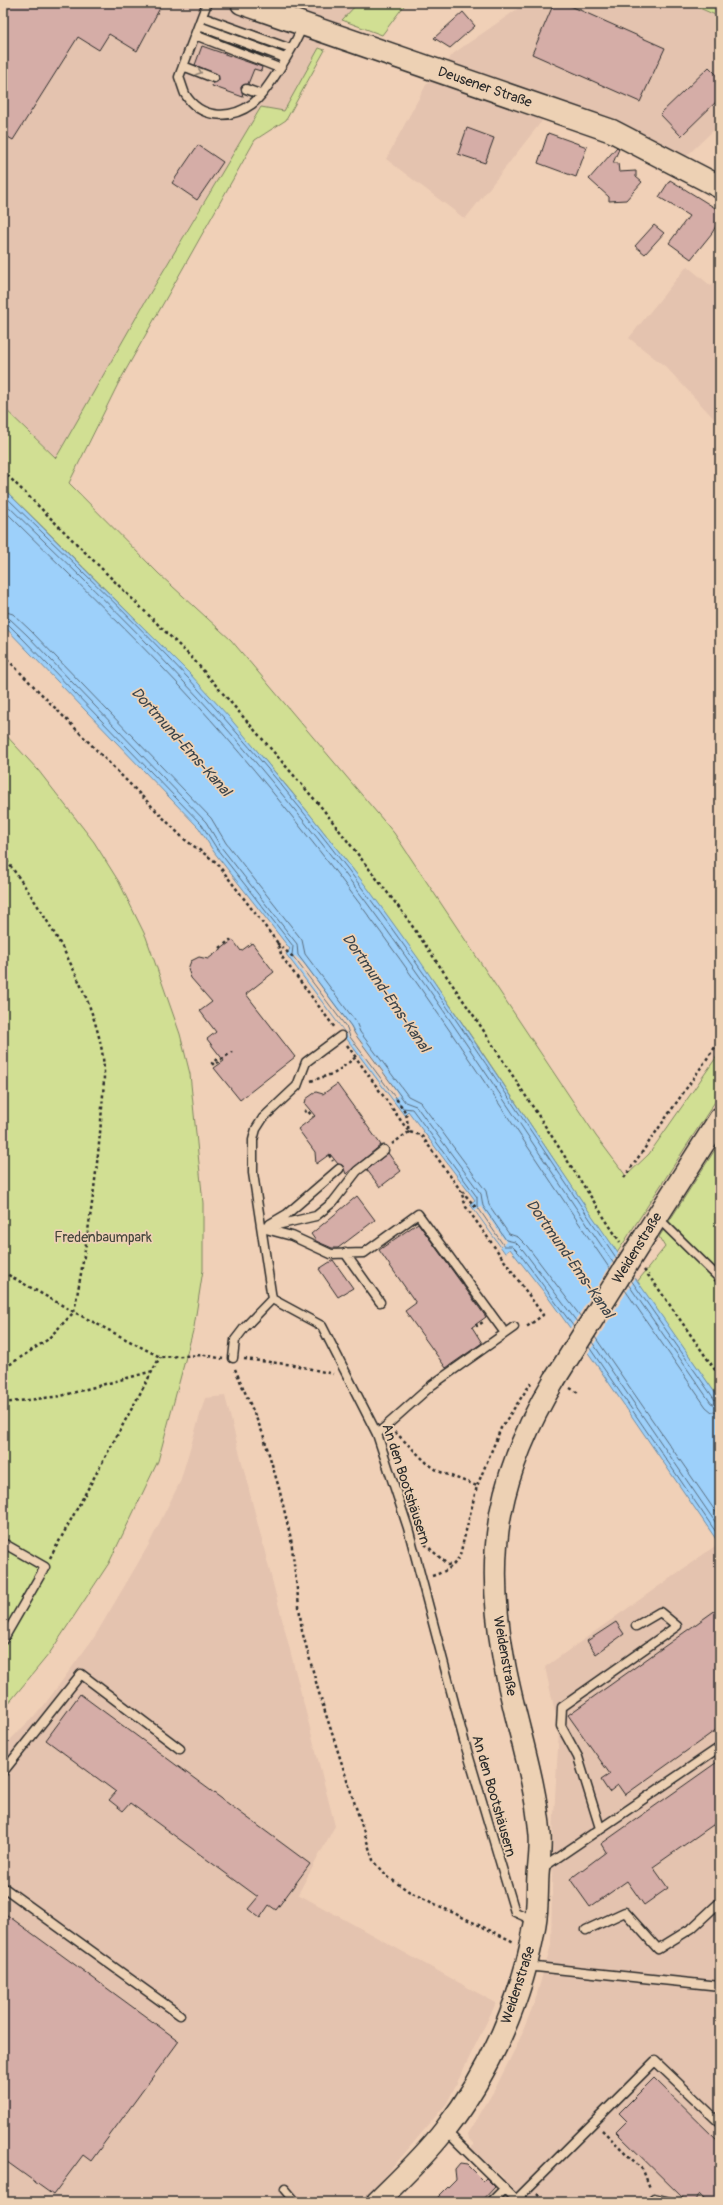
<svg xmlns="http://www.w3.org/2000/svg" width="723" height="2205" viewBox="0 0 723 2205" font-family="Pangolin,sans-serif">
<style>
.built{fill:#e4c3af}
.green{fill:#d1df93;stroke:#7e855f}
.water{fill:#9dd0fa;stroke:#6f8ea7}
.pier{fill:#f0d0b7}
.lines{fill:none;stroke-linecap:round;stroke-linejoin:round}
.shore{stroke:#596d7e;stroke-width:1}
.building{fill:#d5ada7;stroke:#2b2b2b}
.service-casing{stroke:#2b2b2b;stroke-width:11}
.tertiary-casing{stroke:#2b2b2b;stroke-width:24}
.secondary-casing{stroke:#2b2b2b;stroke-width:25}
.path{stroke:#2b2b2b;stroke-width:2.5;stroke-dasharray:3 3;stroke-linecap:butt}
.service{stroke:#edd1b4;stroke-width:8}
.tertiary{stroke:#edd1b4;stroke-width:21}
.secondary{stroke:#edd1b4;stroke-width:22}
.tertiary-bridge-casing{stroke:#2b2b2b;stroke-width:24;stroke-linecap:butt}
.tertiary-bridge{stroke:#edd1b4;stroke-width:21}
.oneway{stroke:#8c7e70}
.labels{text-anchor:middle;dominant-baseline:central;stroke-width:3.5;stroke-linejoin:round;paint-order:stroke}
.street-label{font-size:14px;fill:#2b2b2b;stroke:#edd1b4}
.park-label{font-size:14px;fill:#44463b;stroke:#edd1b4}
.water-label{font-size:15px;font-style:italic;fill:#3c444a;stroke:#edd1b4}
</style>
<rect width="100%" height="100%" fill="#f0d0b7"/>
<filter id="ink" filterUnits="userSpaceOnUse"><feTurbulence type="fractalNoise" baseFrequency=".025" numOctaves="2"/><feDisplacementMap in="SourceGraphic" scale="8" xChannelSelector="R" yChannelSelector="G"/><feConvolveMatrix kernelMatrix="1 2 1 2 8 2 1 2 1" color-interpolation-filters="sRGB"/></filter>
<g filter="url(#ink)">
<!-- built -->
<path class="built" d="M3,3h355l-39,45 -35,63 -49,42 -38,60 -141,246 -53,-52z
M526,3h162l32,14v107l-49,47 -61,-34 -65,-20 -80,102 -79,-60 40,-74 28,-32z
M687,266l24,20 9,-12v151l-54,-58 -37,-29z
M225,1396l110,430 -37,68 198,109 -49,100 -71,84 -15,15h-358v-455l39,-39 53,-72 53,-90 32,-64 25,-84z
M718,1544l2,4v654h-287l24,-24 -2,-8 5,-6 7,1 16,16 4,-4 9,9 8,-8 -33,-30 3,-4 -5,-5 -1,-5 27,-45 23,-46 17,-42 16,-56 2,-113 6,-102 -14,-63z"/>
<!-- green -->
<path class="green" d="M358,3h48l-24,32 -40,-15z
M688,3h32v14z
M319,48l6,2 -39,70 -31,20 -137,244 -49,99 90,91 72,66 163,193 202,303 30,40 23,-22 71,-102v42l-103,159c-101,-147 -195,-299 -306,-437 -94,-118 -200,-222 -308,-328v-81l53,51 93,-163 112,-188 23,4z
M3,732l35,38 56,72 25,40 27,55 34,97 10,40 13,129v67l-9,57 -36,134 -49,102 -60,91 -46,56z
M720,1142v258l-83,-118 28,-35 -6,-10z"/>
<!-- water -->
<path class="water" d="M3,488l187,186 39,43 83,100 57,73 49,68 168,249 134,193v145l-126,-184 -47,-65 -37,-47 -5,4 -35,-49 5,-4 -67,-89 -4,4 -58,-77 -2,-7 -58,-77 4,-5 -76,-97 -15,-24 -196,-203z"/>
<!-- pier -->
<path class="pier" d="M295,956l9,8 85,115 9,16 -5,4 -101,-141z
M481,1206l25,36 -5,4 -26,-36z
M619,1252l17,25 -49,78 -18,-25z"/>
<g class="lines">
<!-- shore -->
<path class="shore" d="M3,494c62,61 126,121 186,185 41,45 81,91 119,139 112,140 208,293 309,441
M3,501c61,60 123,118 181,181 42,44 81,91 119,138 113,140 209,295 311,444
M3,509c59,59 120,116 177,177 41,44 80,90 118,138 114,141 210,296 312,445
M3,611l10,3 18,17 180,187 15,25 76,97 3,14 51,68 4,10 48,64 12,6 66,89 3,14 20,29 9,3 9,9 54,71
M3,617l7,2 17,16 179,187 15,25 76,97 1,11 53,71 4,8 50,68 11,4 65,88 2,12 23,34 9,2 8,8 54,72
M3,622l4,1 16,16 179,186 15,24 76,97 -1,9 55,73 3,9 53,71 9,1 65,88v9l27,40h8l7,7 55,74
M631,1280l84,120 5,2
M628,1284l83,119 9,4
M625,1290l81,117 6,5 8,1
M595,1337l125,181
M592,1342l128,187
M589,1347l131,191"/>
</g>
<!-- building -->
<path class="building" d="M3,3h141l16,5 -23,43 -28,-17 -10,16 -21,-13 -65,103 -10,-6z
M554,3h10l101,45 -25,54 -108,-48z
M463,12l12,14 -25,22 -16,-10z
M202,46l60,21 -1,4 -7,-2 -6,15 -7,3 2,10 -31,-11 1,-3 6,-3 -1,-5 -23,-10z
M709,67l11,11v20l-39,38 -21,-22z
M467,128l27,10 -9,25 -27,-9z
M548,133l39,14 -11,30 -38,-14z
M198,145l25,17 -26,38 -25,-17z
M617,147l2,2 -6,14h5l1,9 17,-1v6l6,5 -16,18 -17,1v-4l-20,-18z
M670,180l50,31v8l-8,14 -21,26 -22,-16 20,-27 -30,-19z
M654,225l10,8 -19,21 -10,-8z
M233,940l8,11 11,-8 22,29 -28,22 49,63 -55,43 -26,-32 10,-7 -17,-22 9,-7 -16,-21 12,-9 -21,-24 -3,-9 3,-8 8,-4 9,2z
M337,1084l44,61 -35,29 -3,-8 -5,-2 -8,-10 -14,10 -1,-12 -17,-23 17,-13 -10,-12 1,-5 10,-7 7,2z
M388,1153l13,18 -21,16 -13,-17z
M357,1196l18,24 -37,28h-6l-16,-7 -5,-7z
M418,1223l68,94 -14,10 10,16 -36,25 -41,-57 11,-8 -37,-53z
M333,1260l20,28 -15,9 -19,-28z
M720,1607v120l-95,68 -7,-10 -9,7 -8,-12 9,-6 -42,-59z
M616,1622l8,12 -28,20 -9,-13z
M80,1694l230,170 -34,46 -7,-5 -9,13 -12,-9 10,-12 -128,-94 -7,8 -14,-11 7,-8 -70,-52z
M720,1760v60l-67,47 15,21 -24,17 -17,-24 -37,26 -20,-28 36,-27 -5,-8z
M3,1912l176,129 -88,120 -8,-6 -30,40 -50,-36z
M654,2078l66,65v59h-12l-8,-8 -7,8h-6l-71,-70 11,-11 -8,-8z
M460,2164l7,1 16,16 3,-3 9,9 -14,15h-48l23,-23 -1,-9z"/>
<g class="lines">
<defs>
<path id="service" d="M207,3l-28,74c2,5 4,12 6,17 15,25 45,26 67,10 15,-11 44,-61 51,-79
M202,17l89,32
M199,26l86,32
M195,35l84,33
M183,66l31,12
M246,89l14,5
M341,1036l-35,26 -9,24 -34,32 -7,11 -3,11v33l19,126 50,27 55,108 31,94 57,216 50,168 20,9
M658,1218l62,61
M270,1224l17,-10 52,-45
M262,1228l30,8 39,18 33,-1 54,-39 87,119
M264,1228l52,-12 17,-14 24,-31 27,-21
M345,1253l35,49
M233,1358l2,-18 10,-13 27,-28
M377,1434l55,-49 82,-58
M3,1543l42,24 -42,73
M3,1772l78,-98 99,75
M600,1828l-22,-71 -17,-31 1,-19 115,-81 -17,-14 -24,14
M541,1869l179,-122
M3,1887l177,128
M586,1930l39,-18 33,37 34,-21 28,-26
M526,1966l194,20
M446,2131l72,71
M285,2189l11,13
M516,2200l139,-139 65,62
M491,2202l14,-14
M650,2202l4,-4 16,4"/>
<path id="tertiary" d="M648,1231l72,-113
M377,2202c23,-23 47,-45 67,-71 46,-59 79,-133 91,-207 3,-16 2,-33 3,-49 1,-13 3,-27 2,-40 -5,-61 -27,-119 -37,-179 -19,-108 -4,-184 52,-277"/>
<path id="secondary" d="M242,3l370,128 108,56"/>
</defs>
<!-- service casing -->
<use href="#service" class="service-casing"/>
<!-- tertiary casing -->
<use href="#tertiary" class="tertiary-casing"/>
<!-- secondary casing -->
<use href="#secondary" class="secondary-casing"/>
<!-- path -->
<path class="path" d="M3,471l191,189 128,148 82,106 74,108 142,220
M3,655l181,184 32,23 61,80 5,15 53,71
M3,856c40,52 100,150 101,216 0,16 -2,33 -3,49 -5,64 -15,127 -27,191l86,45 45,-2 18,4
M277,943l16,14
M220,948l10,-8 1,1
M347,1045l62,87 12,3 40,56 5,16 77,108 -18,13
M217,1059l-5,4 2,2 18,-13
M311,1081l24,-8 21,-16
M304,1112l3,-2 6,7
M392,1144l17,-12 -3,-19 -11,-16
M329,1155l4,6
M624,1178l96,-138
M462,1191l15,18
M644,1270l14,18 62,89
M3,1272l71,40 -27,28 -44,29
M476,1324l1,2 6,-4
M244,1359l50,6 39,9
M235,1369l28,65 16,54 12,51 11,92 17,62 54,167 15,17 22,15 104,50
M570,1388l10,6
M3,1403l58,-7 92,-25
M395,1432l32,31 11,8 39,15
M425,1544l23,21 7,-1
M50,1558l110,-201
M432,1576c13,-4 22,-9 28,-21l17,-69 24,-58 30,-45
M602,2130l41,40 7,18
M537,2194l8,8"/>
<!-- service -->
<use href="#service" class="service"/>
<!-- tertiary -->
<use href="#tertiary" class="tertiary"/>
<!-- secondary -->
<use href="#secondary" class="secondary"/>
<defs>
<path id="tertiary-bridge" d="M555,1379l93,-148"/>
</defs>
<!-- tertiary-bridge casing -->
<use href="#tertiary-bridge" class="tertiary-bridge-casing"/>
<!-- tertiary-bridge -->
<use href="#tertiary-bridge" class="tertiary-bridge"/>
</g>
<!-- one-way arrows -->
<defs><path id="oneway-chevron" d="M-2-3.5L2.5 0L-2 3.5" fill="none" stroke-width="1.6" stroke-linecap="round" stroke-linejoin="round"/></defs>
<use class="oneway" href="#oneway-chevron" transform="translate(199 72) rotate(20)"/>
</g>
<g class="labels">
<!-- street labels -->
<g class="street-label">
<text transform="translate(485 87) rotate(19)">Deusener Straße</text>
<text transform="translate(637 1248) rotate(-58)">Weidenstraße</text>
<text transform="translate(406 1484) rotate(72)">An den Bootshäusern</text>
<text transform="translate(505 1656) rotate(80)">Weidenstraße</text>
<text transform="translate(494 1796) rotate(74)">An den Bootshäusern</text>
<text transform="translate(518 1985) rotate(-72)">Weidenstraße</text>
</g>
<!-- park labels -->
<g class="park-label">
<text x="103" y="1237">Fredenbaumpark</text>
</g>
<!-- water labels -->
<g class="water-label">
<text transform="translate(181 742) rotate(48)">Dortmund-Ems-Kanal</text>
<text transform="translate(386 993) rotate(55)">Dortmund-Ems-Kanal</text>
<text transform="translate(570 1259) rotate(55)">Dortmund-Ems-Kanal</text>
</g>
</g>
<!-- margin -->
<rect width="723" height="2205" fill="none" stroke="#edd1b4" stroke-width="16"/>
<rect x="8" y="8" width="707" height="2189" fill="none" stroke="#2b2b2b" stroke-width="1.5" filter="url(#ink)"/>
</svg>
